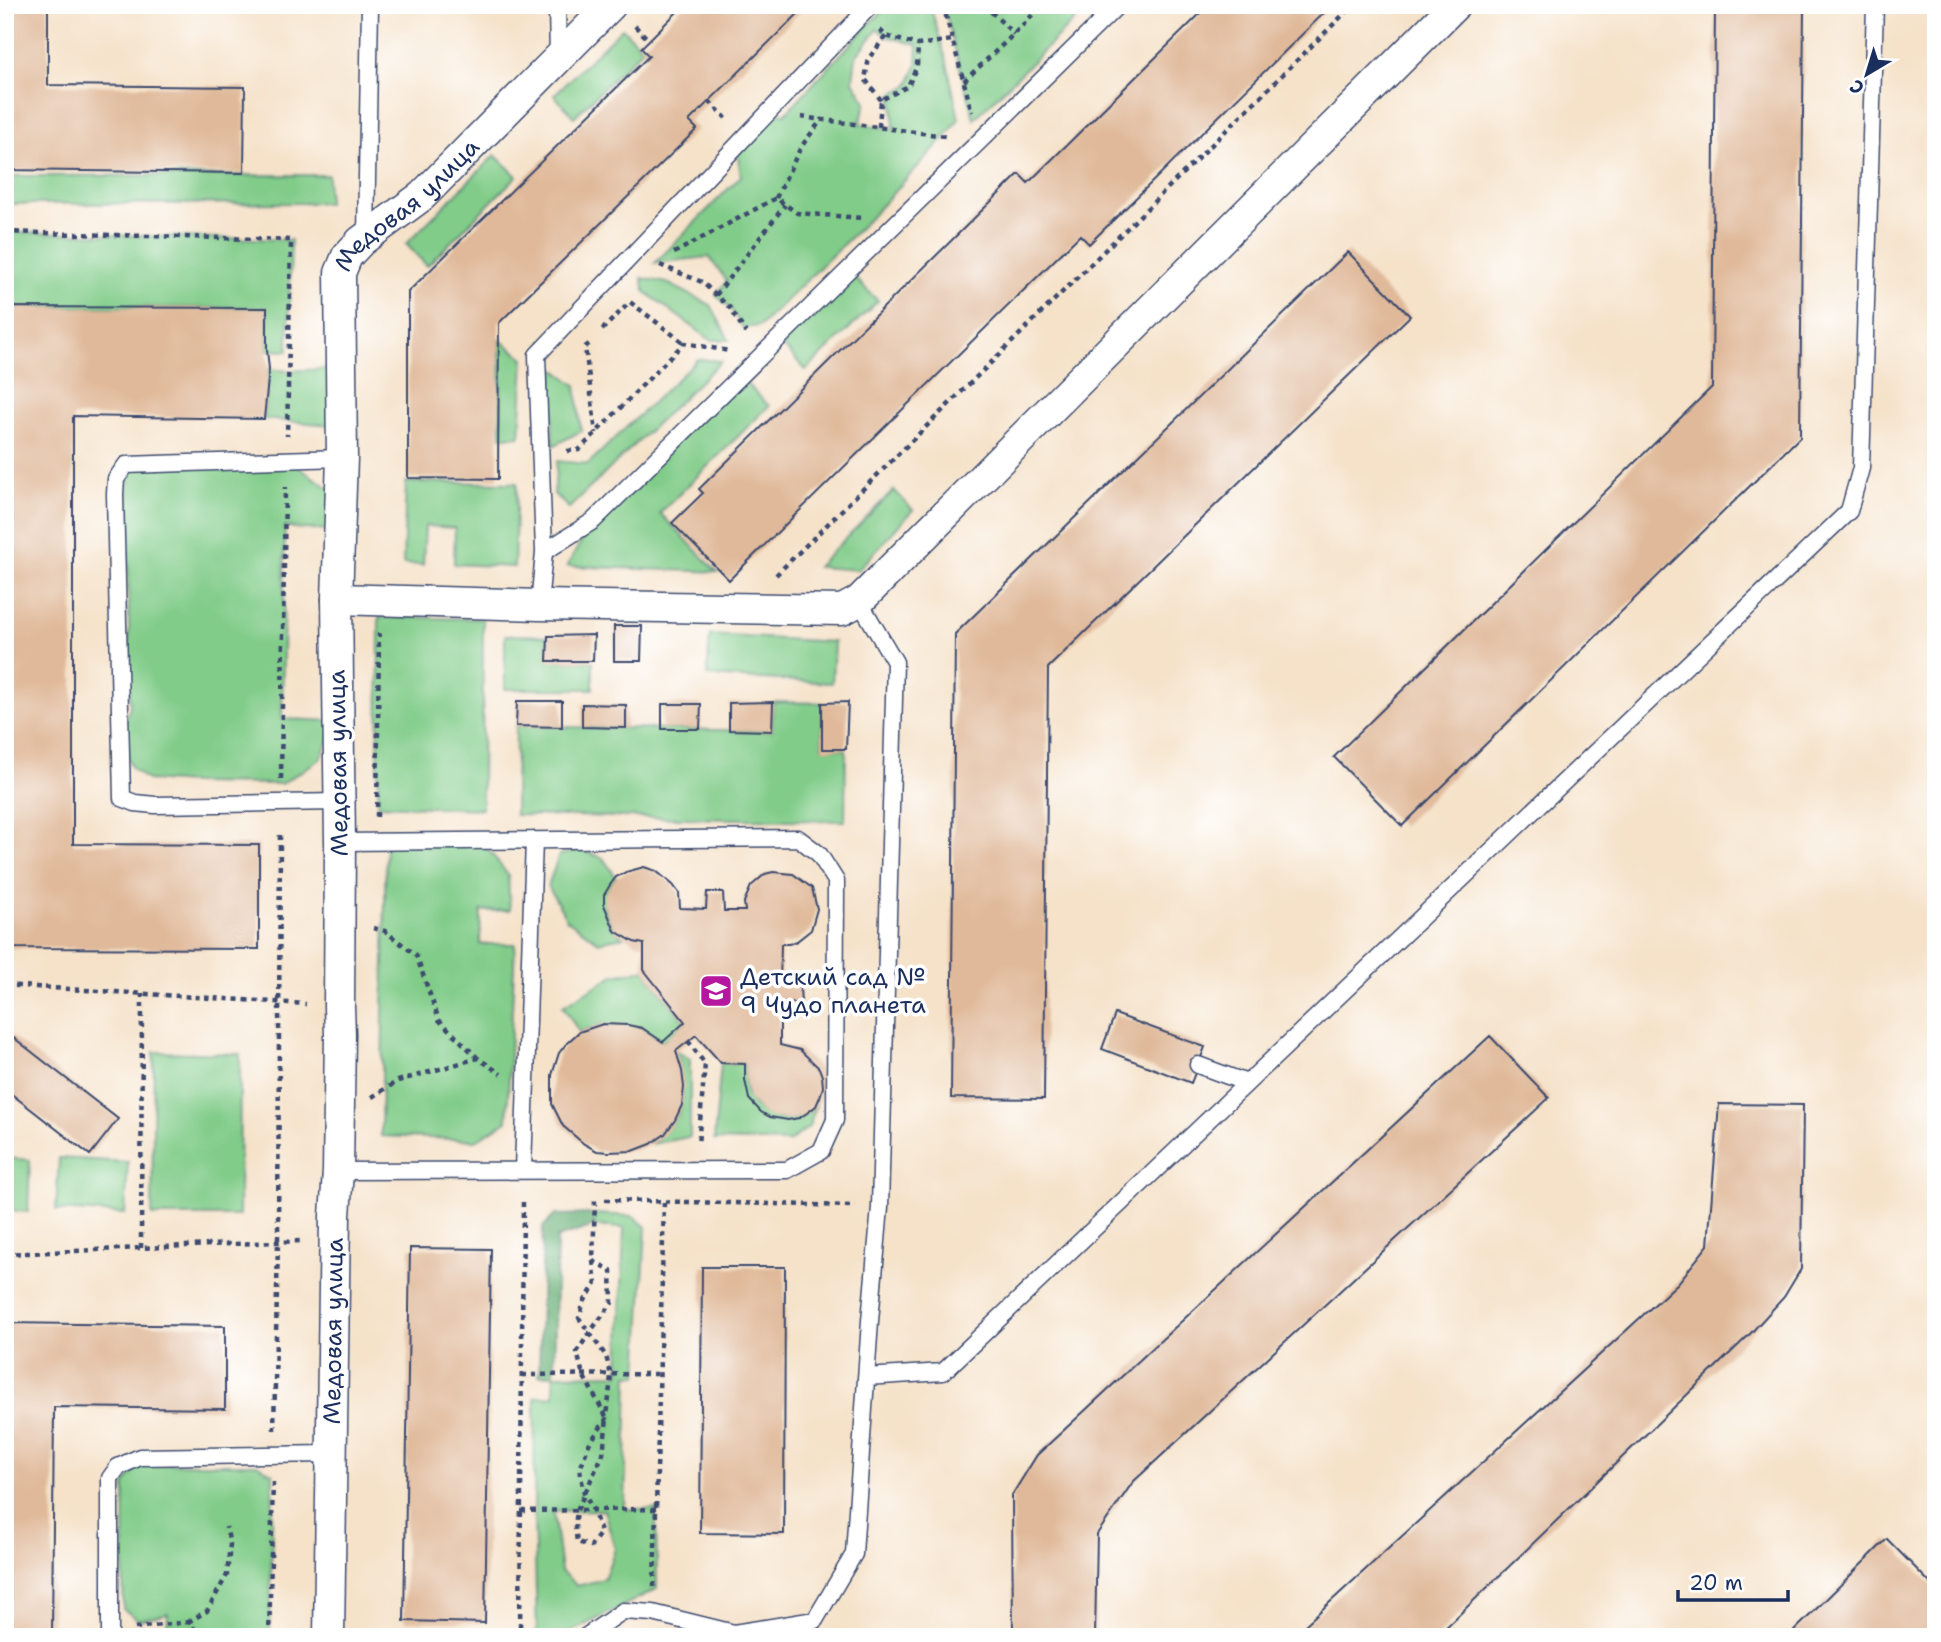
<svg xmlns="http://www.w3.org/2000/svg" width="1941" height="1642" viewBox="0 0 1941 1642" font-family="'Shantell Sans',sans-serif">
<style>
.green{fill:#81cc89;stroke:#4e7e74;stroke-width:2;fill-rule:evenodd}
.forest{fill:#68b075;stroke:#42706a;stroke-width:2}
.building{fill:#e0b99a}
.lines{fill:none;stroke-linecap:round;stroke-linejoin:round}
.service-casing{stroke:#3c4a6e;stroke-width:19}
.minor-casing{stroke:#3c4a6e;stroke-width:33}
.path{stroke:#3c4a6e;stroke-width:4.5;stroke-dasharray:5 5;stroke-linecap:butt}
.service{stroke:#fff;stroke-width:16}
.minor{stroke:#fff;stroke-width:30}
.labels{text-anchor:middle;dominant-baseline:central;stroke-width:7;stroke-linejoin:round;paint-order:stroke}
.street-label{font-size:24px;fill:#1b2f5e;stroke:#fff}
.poi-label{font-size:24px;fill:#1b2f5e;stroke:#fff;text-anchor:start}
</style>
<rect width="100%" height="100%" fill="#fff"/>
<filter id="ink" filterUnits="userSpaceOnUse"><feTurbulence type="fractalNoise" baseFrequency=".0143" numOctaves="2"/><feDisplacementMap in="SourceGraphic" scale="14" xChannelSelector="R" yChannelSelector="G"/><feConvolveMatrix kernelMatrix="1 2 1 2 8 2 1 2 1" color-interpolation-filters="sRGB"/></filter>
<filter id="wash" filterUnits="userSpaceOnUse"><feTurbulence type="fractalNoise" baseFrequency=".00686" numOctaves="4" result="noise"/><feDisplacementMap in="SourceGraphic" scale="28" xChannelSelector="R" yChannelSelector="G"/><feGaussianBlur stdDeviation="1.57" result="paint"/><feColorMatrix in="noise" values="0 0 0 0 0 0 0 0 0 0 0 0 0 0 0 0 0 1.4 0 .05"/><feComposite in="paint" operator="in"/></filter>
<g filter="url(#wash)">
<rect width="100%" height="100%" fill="#f5e2c9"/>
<!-- green -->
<path class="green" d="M890,5h40l17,58 12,56 -13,17 -77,83 -109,107 -17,2 -13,-20 -14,-13 11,-14 -18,-24 -54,6 86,-87 -5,-30 33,-34 16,2 86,-92zM878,29l8,7 32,9 -1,21 -9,20 -16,8 2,35 -34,-5 6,-22 -13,-21 3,-25z
M943,5h147l-116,114z
M622,28l21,21 -69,68 -20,-22z
M495,155l22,21 -90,90 -21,-22z
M328,175v28l-323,1v-28z
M5,232l286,8 -3,111 -21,-1v-42l-262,-1z
M848,271l30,30 -72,69 -29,-30z
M642,278l25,5 44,22 18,35h-18l-66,-48z
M500,340l24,18 -4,78 -19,1z
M698,359l23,2 -152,147 -15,-14 3,-33 31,3z
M552,367l24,18 5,46 -28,15z
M341,368l1,58 -78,-7 5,-50 19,2z
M740,377l29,29 -109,107 57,59 -150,-6 26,-45z
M286,459l55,37 -1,34 -40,-1 -15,-3 -3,193 56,2 -18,38 -39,25 -89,-1 -45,-3 -15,-12 -7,-15v-35l5,-11 -2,-158v-66l4,-18z
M406,482l111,1 -3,84 -60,-3 1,-36 -30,-2 -2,39 -20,-1z
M894,490l19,20 -55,60 -41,-3z
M379,617l104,2 -1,190 -104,-4z
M505,635l43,1v25h45v28h-88z
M710,635l124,7 -2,41 -125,-7z
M773,702l49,1v45l24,1 -1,72 -330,-6 1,-89 256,5z
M482,841l26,34 2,35 -29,1 -1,33h35l-8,177 -31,19 -95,-4 5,-294z
M581,850l22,8 13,19c-18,20 -14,44 7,60l-24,5 -32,-22 -19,-34 11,-31z
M644,970l41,52 -22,20 -21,-14 -39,-4 -24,8 -16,-26 51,-31z
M676,1051l14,8v78l-39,7c36,-25 38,-54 25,-93z
M154,1052l86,2 -1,162h-87z
M721,1063l24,1c1,11 -2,23 3,33 9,17 32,26 49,21 8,-2 13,-7 19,-12l-7,21 -20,15 -75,-2z
M5,1158l25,2 -2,52 -23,-2z
M59,1158l69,4 -3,52 -69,-4z
M594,1214l39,2 13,11 -8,148h-10l-3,134h31l1,80 -96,48h-24l-3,-127 1,-113 19,-1v-21l65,-1 5,-146 -30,-2zM604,1510l11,39 -11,30 -27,7 -16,-15 -8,-60z
M139,1464h118l16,10 -3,163h-138l3,-5 32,-3 1,-16 -29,7 -16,-11 2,-125z"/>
<!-- forest -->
<path class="forest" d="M594,1214v12l-37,12 -3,137h-15l4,-148 12,-12z"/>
<g id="blocks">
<!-- building -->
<path class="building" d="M5,5h43v80l197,2 -1,86 -239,-3z
M456,5h54v4l-54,-1z
M684,5h123l-118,116 8,8 -198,194 -1,156 -90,-1v-186l241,-236 -8,-8z
M1209,5h123l-243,239 -9,-9 -351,345 -57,-57 31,-30 -4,-4 320,-315 9,9z
M1715,5h89l-4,432 -398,389 -68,-69 378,-370z
M1348,252l62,64 -362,352 -4,431 -93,-1 4,-464z
M5,307l262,1v42l2,19 -5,50 -191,-3v428l186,1v104l-254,-1z
M614,626h28l-1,35h-27z
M594,635l-1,26h-46l1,-25z
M517,701h45v26l-46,-1z
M773,702l-1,29 -43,-1v-27z
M848,702l-2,47h-24v-46z
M582,704l44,1v23l-44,-1z
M662,704h39l-1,25h-38z
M644,867l12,4 17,14 6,8 1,15 26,1 1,-17h16l1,19h21l-1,-9 7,-16 14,-12 8,-2 20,2 19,14 5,21 -6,21 -14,11 -8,3h-8l-1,41 20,2 1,16h-21v42l20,5 19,18 3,8 1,11 -3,10 -4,9 -9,7 -8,5 -11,2 -18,-3 -9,-5 -12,-13 -4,-19v-16l-24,-1 -25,-28 -20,16 6,20 2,16 -2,18 -7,15 -10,14 -14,10 -18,7 -24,1 -12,-1 -13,-7 -21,-18 -11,-22v-29l7,-22 8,-10 12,-11 24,-8 25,1 14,3 21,14 22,-20 -41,-52v-26l-10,-2 -19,-11 -11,-26v-10l6,-10 6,-8 10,-5z
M1115,1014l90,33 -14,36 -89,-34z
M5,1031l113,88 -28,36 -85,-66z
M1490,1036l59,62 -416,384 -36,52 -2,103h-82l-1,-142 25,-40z
M1719,1104l84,1 -2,164 -17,28 -34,37 -314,303h-144l386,-354 30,-38z
M410,1248l81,1 -6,374 -81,-2z
M702,1267h83l-1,267 -84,-1z
M5,1323l220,3v83l-171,-2 -2,230h-47z
M1887,1539l49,50v48h-148z"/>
</g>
</g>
<g filter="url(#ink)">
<use href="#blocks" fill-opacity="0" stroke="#3c4a6e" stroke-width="2"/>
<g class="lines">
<defs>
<path id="service" d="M557,5l1,54
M366,235l4,-230
M544,552l49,-31 525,-516
M539,605l5,-53 -7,-197 334,-350
M339,802l-184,3 -20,-2 -13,-5 -7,-304 1,-15 10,-14 216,-7
M1198,1065l49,18
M523,1170l11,-330
M338,1171l449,-1 34,-19 14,-31 1,-239 -17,-27 -21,-16 -458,4
M866,1377l77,-5 906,-861 12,-43 14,-463
M110,1637v-159l8,-11 22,-10 191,-3
M585,1637l38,-26 30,2 81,20 81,-13 39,-66 16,-233 10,-114 15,-545 -36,-61"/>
<g id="minor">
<path d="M337,599l202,6 303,5 17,-9 596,-596"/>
<path id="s1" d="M329,1637l6,-421 3,-45 2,-137 -1,-27 1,-165 -3,-243 5,-141 -2,-185 7,-17 14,-15 61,-45 189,-191"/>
</g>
</defs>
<!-- service casing -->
<use href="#service" class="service-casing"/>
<!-- minor casing -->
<use href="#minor" class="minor-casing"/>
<!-- path -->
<path class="path" d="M943,5l29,107
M984,5l30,29
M635,26l14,14
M880,30l6,6 32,9 34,-5
M964,81l50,-47 28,-29
M881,100l-16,-21 4,-21 17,-22
M709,101l17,17
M801,117l144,19
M879,127l2,-27 27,-14 9,-20 1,-21
M776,198l25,-51 21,-28
M5,232l286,8 -4,196
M674,253l102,-55 21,15 66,5
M660,265l42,17 28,26 16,25
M716,295l69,-90
M602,330l28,-28 54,41
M589,344l-4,3 11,86
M567,451l12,-1 105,-107 45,8
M776,575l577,-570
M281,779l4,-292
M377,817l2,-184
M373,928l12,3 31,24 23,65 38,37
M5,985l301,19
M688,1041l17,23 -7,81
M372,1097l26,-16 80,-23 23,16
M605,1200l250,6
M141,1248l1,-254
M5,1254l295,-13
M593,1261l3,22 -12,19 -5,16 27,38 5,19 -4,43 -18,26 -9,25 4,24 9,17 8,22 -10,14 -14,-4 -2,-15 2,-17 26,-56 4,-36 -24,-43 -6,-23 13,-20 22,-29 -1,-33 -18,-9 2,-61
M522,1375l137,-1
M274,1430l4,-188 2,-412
M521,1511l135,-2
M654,1587l10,-386
M188,1622l19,-11 20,-36 3,-31 -4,-17
M135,1628l53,-6 14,15
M269,1637l4,-156
M520,1637l3,-438"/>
<!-- service -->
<use href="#service" class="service"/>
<!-- minor -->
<use href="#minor" class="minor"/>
</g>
</g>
<!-- icons -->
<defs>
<symbol id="school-square" viewBox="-11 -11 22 22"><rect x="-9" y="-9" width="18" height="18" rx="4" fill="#b5179e" stroke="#fff"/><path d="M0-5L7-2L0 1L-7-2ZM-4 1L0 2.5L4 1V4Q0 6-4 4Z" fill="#fff"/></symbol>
</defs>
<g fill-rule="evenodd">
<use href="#school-square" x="697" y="972" width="38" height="38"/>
</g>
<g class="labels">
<!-- street labels -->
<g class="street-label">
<text stroke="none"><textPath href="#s1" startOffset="1461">Медовая улица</textPath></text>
<text transform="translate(338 763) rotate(-91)">Медовая улица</text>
<text stroke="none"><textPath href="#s1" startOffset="306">Медовая улица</textPath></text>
</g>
<!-- poi labels -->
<g class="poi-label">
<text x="740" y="977">Детский сад №<tspan x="740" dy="28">9 Чудо планета</tspan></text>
</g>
</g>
<!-- margin -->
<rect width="1941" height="1642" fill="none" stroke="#fff" stroke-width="28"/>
<!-- north arrow -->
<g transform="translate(1867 74) rotate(218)" stroke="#ffffff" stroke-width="5" paint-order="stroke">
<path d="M0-5L12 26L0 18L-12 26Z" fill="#1b2f5e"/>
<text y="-10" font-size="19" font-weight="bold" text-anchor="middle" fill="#1b2f5e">С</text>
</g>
<!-- scale -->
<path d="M1678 1590v10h110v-10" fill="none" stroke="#1b2f5e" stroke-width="3.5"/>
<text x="1689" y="1590" font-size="21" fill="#1b2f5e" stroke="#ffffff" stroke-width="5" paint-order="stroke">20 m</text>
</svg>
